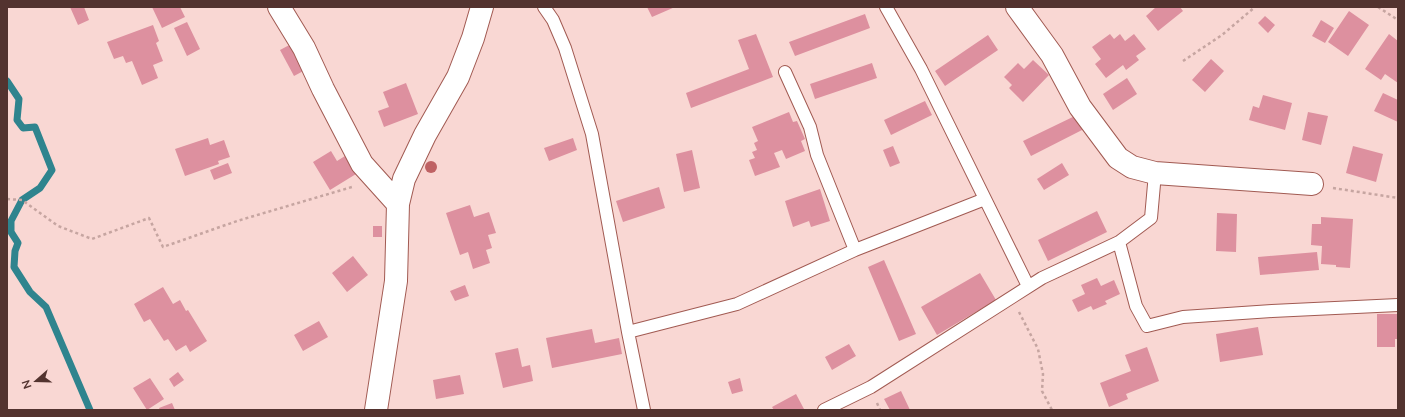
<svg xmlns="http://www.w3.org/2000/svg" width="1405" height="417" viewBox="0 0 1405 417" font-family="Lato,sans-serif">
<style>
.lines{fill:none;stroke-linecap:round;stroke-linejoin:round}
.stream{stroke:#2f848e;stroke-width:7}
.building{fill:#dd909f}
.service-casing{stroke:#a15a52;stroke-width:14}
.minor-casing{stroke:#a15a52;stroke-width:24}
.path{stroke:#c6a5a1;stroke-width:2.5;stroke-dasharray:3 3;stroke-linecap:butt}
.service{stroke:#fff;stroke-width:12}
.minor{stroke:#fff;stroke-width:22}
.tree{fill:#bf6264}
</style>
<rect width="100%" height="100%" fill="#f9d7d3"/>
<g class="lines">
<!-- stream -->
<path class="stream" d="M7,81l12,18 -2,21 6,8 12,-1 17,43 -12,18 -18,12 -11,21v11l7,11 -3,8 -1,16 16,25 16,15 44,103"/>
</g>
<!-- building -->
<path class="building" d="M70,7h14l5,13 -11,5z
M152,7h28l5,10 -23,11z
M647,7h28l-23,10z
M1156,7h24l3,4 -25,20 -12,-15z
M1349,11l20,14 -21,31 -20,-14z
M865,14l5,14 -75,28 -6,-14z
M1265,16l10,9 -7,8 -10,-10z
M1321,20l13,8 -9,15 -13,-7z
M187,22l13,27 -13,7 -13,-28z
M153,25l6,16 -3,2 7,18 -10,4 5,13 -16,7 -10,-24 -6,2 -3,-7 -9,3 -7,-17z
M756,34l17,43 -82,31 -5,-15 63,-24 -11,-29z
M1110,34l4,5 6,-5 5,7 9,-7 12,15 -10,7 3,4 -13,10 -3,-5 -17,13 -11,-14 6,-5 -9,-12z
M1389,34l9,7v42l-13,-9 -4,6 -16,-11z
M988,35l10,15 -53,36 -10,-15z
M295,42l14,26 -15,8 -14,-26z
M1211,59l13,12 -19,21 -13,-12z
M1033,60l16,15 -26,27 -14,-14 3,-3 -8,-8 14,-14 6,6z
M872,63l5,15 -62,21 -5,-15z
M1127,78l10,16 -24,16 -10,-16z
M406,83l12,31 -34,13 -6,-16 11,-4 -6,-15z
M1383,93l15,7v22l-24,-11z
M1263,95l29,8 -7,27 -36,-10 4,-14 6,2z
M925,101l7,14 -41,20 -7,-15z
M789,112l4,10 4,-1 8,18 -4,2 4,10 -19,8 -4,-9 -8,3 6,14 -25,9 -6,-16 6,-2 -3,-6 5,-2 -3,-7 4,-2 -6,-14z
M1308,112l20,4 -7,29 -19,-5z
M1079,114l7,14 -55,28 -8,-15z
M208,138l2,7 14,-5 6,17 -12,4 1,3 -34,12 -10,-27z
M573,138l4,12 -28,11 -5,-13z
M893,146l7,17 -10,4 -7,-17z
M1353,146l30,8 -7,28 -30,-9z
M692,150l8,38 -16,4 -8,-38z
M331,151l6,10 8,-5 11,18 -26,16 -17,-28z
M228,163l4,10 -18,7 -4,-10z
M1062,163l7,12 -25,15 -7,-11z
M659,187l6,21 -42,14 -7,-21z
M820,189l10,32 -19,6 -2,-6 -16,6 -8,-26z
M470,205l4,12 15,-5 7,21 -8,2 4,13 -6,2 4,13 -17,6 -5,-17 -8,3 -14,-42z
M1097,211l10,21 -59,29 -10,-21z
M1217,213l20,1 -1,38 -20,-1z
M1321,217l32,2 -3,49 -14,-1v-2l-15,-1 1,-18 -11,-1 1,-21h9z
M373,226h9v11h-9z
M1317,252l2,18 -59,5 -2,-18z
M353,256l15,19 -21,17 -15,-19z
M884,260l32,74 -17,7 -31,-74z
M980,273l16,27 -59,35 -16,-28z
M1097,278l4,8 13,-6 6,14 -15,7 2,3 -14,6 -2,-4 -13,6 -6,-12 13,-6 -4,-9z
M465,285l4,11 -14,5 -5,-10z
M163,287l10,17 7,-4 6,11 2,-1 19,31 -17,11 -4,-7 -10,6 -8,-12 -4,2 -14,-22 -6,3 -10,-18z
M1377,314h21v25h-3v8h-18z
M319,321l9,16 -25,14 -9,-16z
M1258,327l5,28 -43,7 -4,-28z
M592,329l3,14 24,-5 3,16 -70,14 -6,-30z
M849,344l7,12 -24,14 -7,-13z
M1147,347l12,34 -33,13 2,5 -19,8 -9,-24 31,-12 -6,-16z
M518,348l4,19 8,-2 3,16 -30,7 -8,-35z
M178,372l6,8 -10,7 -5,-8z
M460,375l4,19 -28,5 -3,-19z
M150,378l14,21 -17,11 -14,-22z
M740,378l3,13 -11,3 -4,-12z
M901,391l9,19h-20l-6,-11z
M796,394l8,15 -3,1h-27l-2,-3z
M172,403l3,7h-15l-1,-2z"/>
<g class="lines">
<defs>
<path id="service" d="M544,7l9,13 12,28 27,86 36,198 16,78
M886,7l35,62 107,217
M785,72l25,55 7,28 38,95
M1119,242l17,64 11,20 36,-9 89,-6 126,-6
M628,332l109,-28 118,-54 130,-51
M824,410l47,-23 171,-109 77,-36 32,-24 4,-45"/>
<path id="minor" d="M279,7l25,41 19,41 39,75 36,40 -2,77 -20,129
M1017,7l35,48 28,52 38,51 14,9 23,6 157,11
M398,204l6,-25 21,-44 33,-58 15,-39 9,-31"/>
</defs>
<!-- service casing -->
<use href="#service" class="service-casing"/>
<!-- minor casing -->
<use href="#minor" class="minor-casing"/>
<!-- path -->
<path class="path" d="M1378,7l20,13
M1183,61l39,-26 33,-28
M1333,188l65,10
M7,199l15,1 36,26 34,13 57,-21 14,29 74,-26 115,-34
M1019,312l19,37 5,25 -1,17 10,19
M877,403l3,7"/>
<!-- service -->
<use href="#service" class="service"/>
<!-- minor -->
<use href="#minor" class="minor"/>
</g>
<!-- trees -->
<circle class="tree" cx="431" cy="167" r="6"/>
<!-- border -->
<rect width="1405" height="417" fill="none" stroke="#53332f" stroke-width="16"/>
<!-- north arrow -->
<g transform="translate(36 381) rotate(250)" stroke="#f9d7d3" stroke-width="3" paint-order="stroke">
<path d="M0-3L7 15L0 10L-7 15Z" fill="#53332f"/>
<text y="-6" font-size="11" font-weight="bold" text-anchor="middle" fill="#53332f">N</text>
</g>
</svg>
